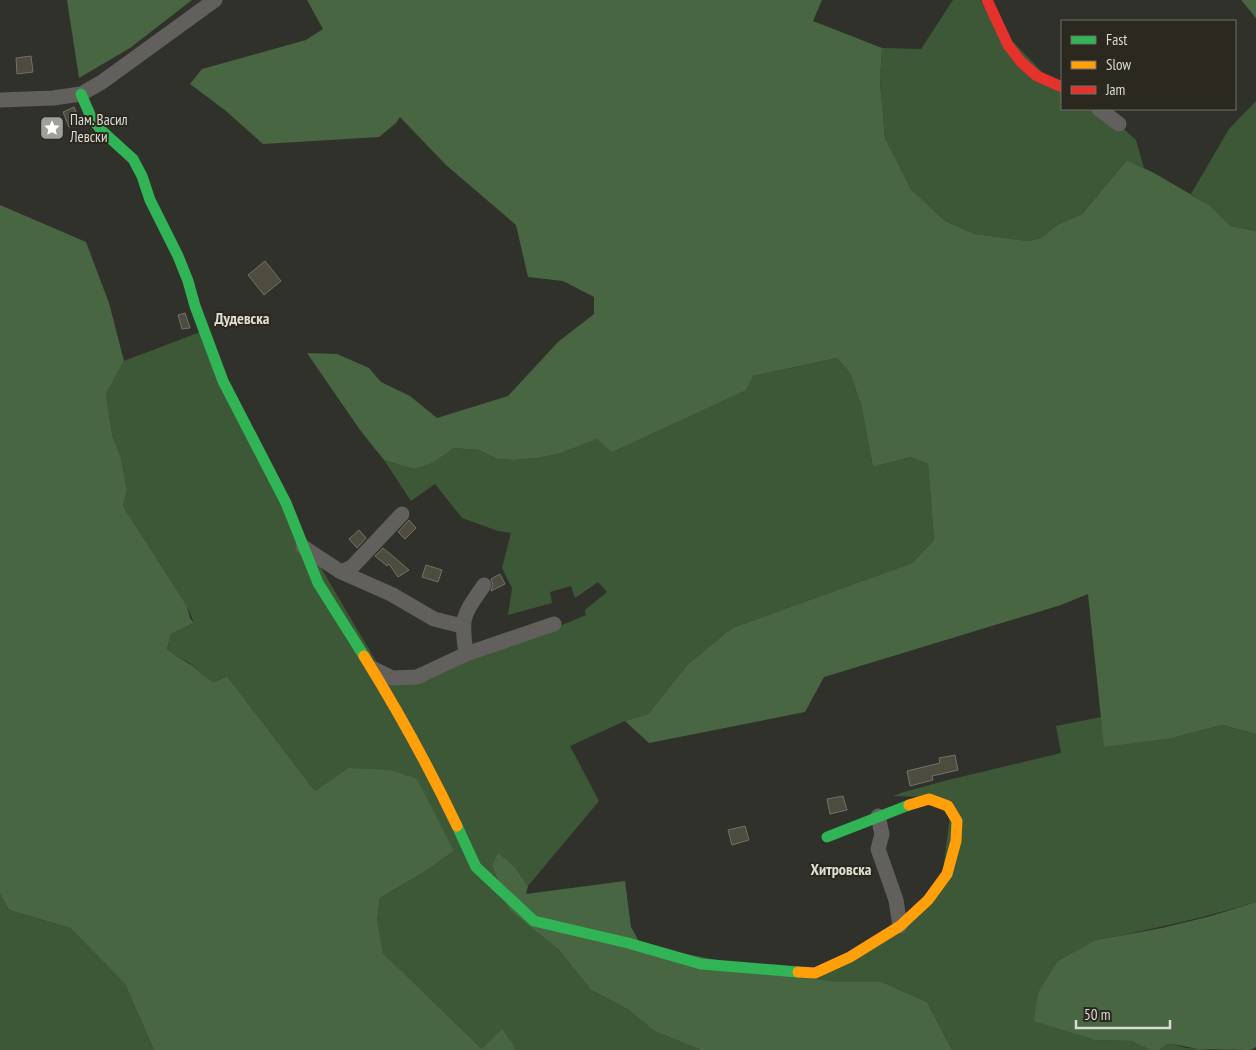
<svg xmlns="http://www.w3.org/2000/svg" width="1256" height="1050" viewBox="0 0 1256 1050" font-family="'PT Sans Narrow',sans-serif">
<style>
.green{fill:#3c5836}
.forest{fill:#486641}
.building{fill:#4d4c3f;stroke:#72716d}
.lines{fill:none;stroke-linecap:round;stroke-linejoin:round}
.street{stroke:#61605c;stroke-width:15}
.fast{stroke:#30b455;stroke-width:11}
.slow{stroke:#ff9f0a;stroke-width:11}
.jam{stroke:#e5322d;stroke-width:11}
.labels{text-anchor:middle;dominant-baseline:central;stroke-width:4;stroke-linejoin:round;paint-order:stroke}
.poi-label{font-size:15px;fill:#dcdbd5;stroke:#2a281f;text-anchor:start}
.neighbourhood-label{font-size:16px;font-weight:bold;fill:#e0ded2;stroke:#2a281f}
</style>
<rect width="100%" height="100%" fill="#31312c"/>
<!-- green -->
<path class="green" d="M953,0h27l13,21 69,72v16h36l11,7 27,24 8,28 -17,-8 -45,54 -25,11 -16,13 -13,3 -53,-7 -30,-13 -34,-32 -26,-51 -5,-56 2,-34 39,1z
M1256,101v130l-25,-5 -22,-21 -18,-11 38,-65z
M200,332l85,175 101,171 169,-50 31,-13 -1,-5 22,-18 -9,-10 -23,16 -4,-12 -21,6 2,11 -44,12 4,-27 -10,-20 9,-35 -13,-2 -36,-13 -27,-34 -24,17 -27,-41 30,9 19,-6 21,-15 25,2 18,9 17,1 24,-2 23,-5 192,-77 84,-18 13,15 11,32 12,62 38,-10 17,7 6,76 -22,23 -180,65 -44,36 -40,50 -23,7 -55,25 29,55 -71,85 -13,-19 -17,-15 -6,13 17,45 50,40 32,40 38,20 25,21 47,19h-187v-4l-32,3 -99,-96 -6,-34 3,-21 44,-26 30,-21 -106,-83 -33,23 -88,-115 -13,6c-10,-4 -16,-14 -26,-20 -8,-4 -14,-7 -21,-13l4,-15 23,-11 -7,-17 -64,-100 4,-16 -6,-32 -9,-24 -6,-40 18,-33z
M1101,717l71,21 50,-13 34,9v168c-53,16 -106,28 -160,38v100l35,1 19,9h-198l-25,-48 -45,-20h-43l-43,-6 84,-35 61,-54 10,-80 -26,-10 -32,-1 11,-4 44,-12 113,-27 -5,-27z
M0,894l9,16 61,18 55,56 29,66h-154z
M1173,1044l13,4 27,2h-53l6,-5z"/>
<!-- forest -->
<path class="forest" d="M67,0h125l-62,48 -51,30z
M307,0h515l-9,21 69,27 -2,34 5,56 26,51 34,32 30,13 53,7 13,-3 16,-13 25,-11 45,-54 27,13 55,32 22,21 25,5v503l-34,-9 -50,13 -68,9 -16,-153 -27,11 -237,72 -19,35 -156,31 -24,-22 23,-7 40,-50 44,-36 180,-65 22,-23 -6,-76 -17,-7 -38,10 -12,-62 -11,-32 -13,-15 -84,18 -7,14 -134,62 -15,-13 -36,14 -23,5 -24,2 -17,-1 -18,-9 -25,-2 -21,15 -19,6 -30,-9 -24,-30 -53,-77 30,1 32,14 12,14 29,14 27,22 71,-22 50,-54 36,-28v-17l-31,-16 -35,-4 -12,-52 -70,-60 -46,-48 -4,6 -17,14 -116,7 -37,-33 -36,-27 12,-15 104,-29 17,-11z
M1242,0h14v18l-14,-17z
M0,205l86,37 23,61 15,58 -18,33 6,40 9,24 6,32 -4,16 64,100 3,12 4,5 -23,11 -4,15c7,6 13,9 21,14 10,5 16,15 26,19l13,-6 88,115 33,-23 43,2 26,9 37,72 -30,21 -44,26 -3,21 6,34 99,96 20,-20 12,17v4h-360l-29,-66 -55,-56 -61,-18 -9,-16z
M498,852l17,15 13,19 -2,8 99,-13 6,46 10,18 155,31 43,6h43l45,20 25,48h-251l-47,-19 -25,-21 -38,-20 -32,-40 -50,-40 -17,-45z
M1256,902v145l-6,3 -52,-1 -25,-5 -7,1 -6,5h-10l-19,-9 -35,-1 -62,-19 4,-28 20,-32 38,-21 66,-12 49,-12z"/>
<!-- building -->
<path class="building" d="M31,56l2,16 -16,2 -1,-16z
M74,107l6,15 -11,5 -6,-15z
M265,261l16,20 -17,14 -16,-20z
M185,313l5,15 -8,1 -4,-14z
M409,520l7,8 -11,11 -7,-7z
M359,530l7,8 -9,10 -8,-9z
M383,548l12,10 14,12 -11,7 -9,-13 -2,2 -12,-10z
M426,565l16,5 -4,12 -16,-5z
M500,574l5,10 -14,7 2,-6 -2,-6z
M955,755l3,15 -26,6 1,4 -23,6 -3,-15 33,-8 -1,-5z
M843,796l4,14 -17,4 -3,-15z
M745,826l4,14 -17,5 -4,-15z"/>
<g class="lines">
<!-- street -->
<path class="street" d="M0,100l53,-2 28,-4 21,-12 113,-82
M1099,109l20,15
M303,547l38,25 50,22 43,25 28,7
M341,572l11,-5 50,-53
M466,654c-5,-38 -4,-37 18,-69
M374,669l18,9 25,-1 49,-23 88,-30
M878,816l4,18 -4,15 18,51 4,26"/>
<!-- fast -->
<path class="fast" d="M81,94l10,23 10,13 32,29 9,17 8,24 28,56 10,25 7,25 28,75 63,122 32,80 46,73
M457,826l19,41 58,54 94,22 73,21 97,8
M827,837l82,-32"/>
<!-- slow -->
<path class="slow" d="M364,656c34,55 65,111 93,170
M798,972l17,1 35,-16 50,-31 28,-26 19,-26 9,-33 1,-20 -9,-15 -19,-7 -20,6"/>
<!-- jam -->
<path class="jam" d="M987,0l21,45 13,17 16,14 25,11"/>
</g>
<!-- icons -->
<defs>
<symbol id="sight-square" viewBox="-11 -11 22 22"><rect x="-9" y="-9" width="18" height="18" rx="4" fill="#a0a09a" stroke="#2a281f"/><path d="M0-6L1.8-2.2L6-1.7L2.9 1.2L3.7 5.4L0 3.3L-3.7 5.4L-2.9 1.2L-6-1.7L-1.8-2.2Z" fill="#fff"/></symbol>
</defs>
<g fill-rule="evenodd">
<use href="#sight-square" x="38" y="114" width="28" height="28"/>
</g>
<g class="labels">
<!-- poi labels -->
<g class="poi-label">
<text x="70" y="119">Пам. Васил<tspan x="70" dy="17">Левски</tspan></text>
</g>
<!-- neighbourhood labels -->
<g class="neighbourhood-label">
<text x="242" y="318">Дудевска</text>
<text x="841" y="869">Хитровска</text>
</g>
</g>
<!-- legend -->
<rect x="1061" y="20" width="175" height="90" fill="#2a281f" stroke="#717068"/>
<rect x="1071" y="36" width="25" height="8" fill="#30b455" stroke="#717068"/>
<text x="1106" y="45" font-size="15" fill="#dcdbd5">Fast</text>
<rect x="1071" y="61" width="25" height="8" fill="#ff9f0a" stroke="#717068"/>
<text x="1106" y="70" font-size="15" fill="#dcdbd5">Slow</text>
<rect x="1071" y="86" width="25" height="8" fill="#e5322d" stroke="#717068"/>
<text x="1106" y="95" font-size="15" fill="#dcdbd5">Jam</text>
<!-- scale -->
<path d="M1076 1020v8h94v-8" fill="none" stroke="#dcdbd5" stroke-width="2.5"/>
<text x="1084" y="1020" font-size="15" fill="#dcdbd5" stroke="#2a281f" stroke-width="4" paint-order="stroke">50 m</text>
</svg>
